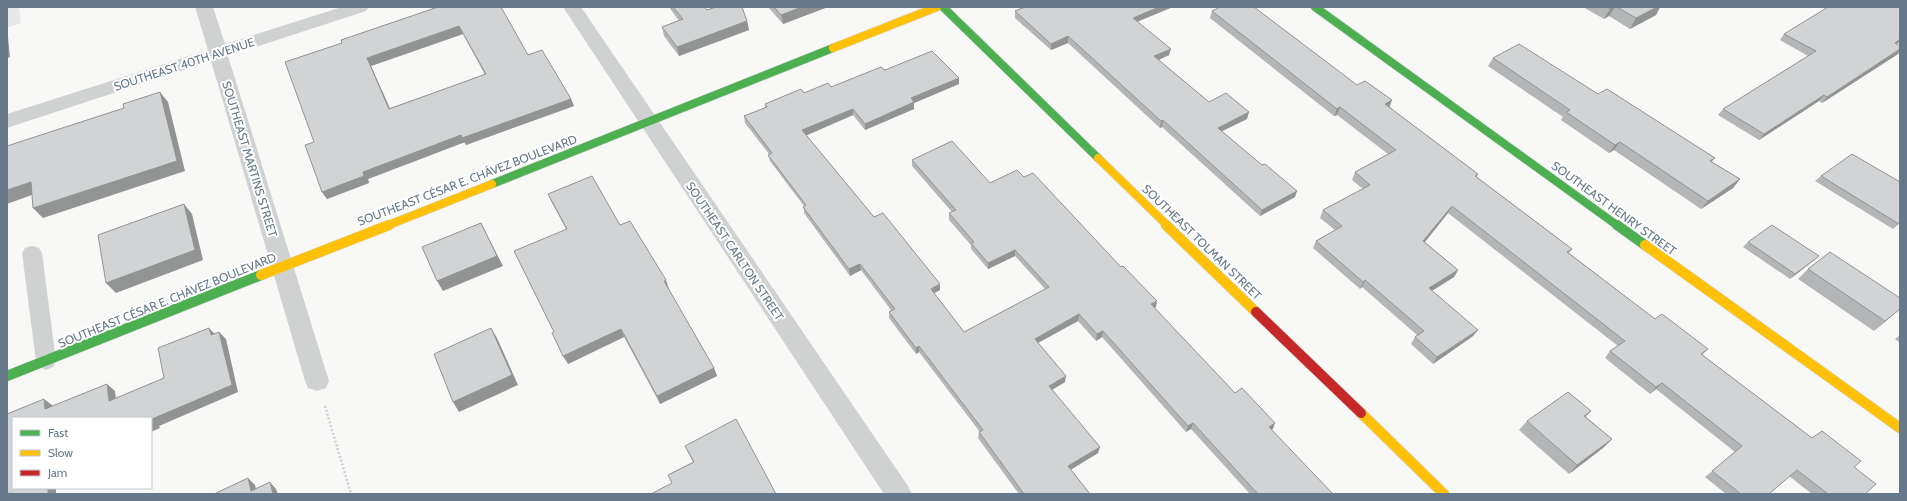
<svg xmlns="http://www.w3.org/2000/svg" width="1907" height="501" viewBox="0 0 1907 501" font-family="Cabin,sans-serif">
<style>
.built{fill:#e7e8e8}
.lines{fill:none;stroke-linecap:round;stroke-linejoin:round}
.fast-far1-casing{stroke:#d5d6d6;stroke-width:9}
.fast-casing{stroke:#d5d6d6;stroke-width:11}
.slow-far1-casing{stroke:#d5d6d6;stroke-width:9}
.slow-casing{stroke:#d5d6d6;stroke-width:11}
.jam-casing{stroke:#d5d6d6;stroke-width:11}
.path{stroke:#cecfd0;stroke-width:2.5;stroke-dasharray:2 2;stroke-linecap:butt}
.lane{fill:#d0d2d2;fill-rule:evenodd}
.street{fill:#d0d2d2;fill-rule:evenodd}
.fast-far1{stroke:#4caf50;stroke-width:8}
.fast{stroke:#4caf50;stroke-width:10}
.slow-far1{stroke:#ffc107;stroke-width:8}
.slow{stroke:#ffc107;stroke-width:10}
.jam{stroke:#c62828;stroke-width:10}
.wall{fill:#b4b5b6;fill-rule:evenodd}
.shaded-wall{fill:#929494}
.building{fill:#d1d3d4;stroke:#929494;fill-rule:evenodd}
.labels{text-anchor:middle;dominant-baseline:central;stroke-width:4;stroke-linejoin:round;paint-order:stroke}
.street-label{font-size:12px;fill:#65798a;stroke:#fff}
</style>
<rect width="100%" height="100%" fill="#f8f8f7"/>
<!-- built -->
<path class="built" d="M7,7h12l2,16 -14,5z"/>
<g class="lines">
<defs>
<path id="fast-far1" d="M943,7l155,151
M1315,7l303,219
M492,184l341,-136"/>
<path id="fast" d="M1617,225l28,20
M7,376l254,-101"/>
<path id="slow-far1" d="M833,48l104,-41
M1098,158l70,68
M386,226l106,-42"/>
<path id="slow" d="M1166,225l90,87
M1645,245l255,183
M261,275l128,-50
M1361,413l83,81"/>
<path id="jam" d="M1256,312l105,101"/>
</defs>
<!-- fast-far1 casing -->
<use href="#fast-far1" class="fast-far1-casing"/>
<!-- fast casing -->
<use href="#fast" class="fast-casing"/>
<!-- slow-far1 casing -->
<use href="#slow-far1" class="slow-far1-casing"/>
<!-- slow casing -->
<use href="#slow" class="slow-casing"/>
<!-- jam casing -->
<use href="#jam" class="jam-casing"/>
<!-- path -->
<path class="path" d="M325,406l26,88"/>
<!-- lane -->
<path class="lane" d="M32,246l7,2 3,5 14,108 -3,6 -7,3 -7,-3 -3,-6 -14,-108 3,-5z"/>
<!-- street -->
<path class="street" d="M195,7h18l12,37 117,-37h27l-3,4 -138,45 101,325 -3,7 -9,3 -9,-3 -3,-7 -94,-320 -204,67v-14l201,-64z
M563,7h18l327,479 4,8h-28z"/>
<!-- fast-far1 -->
<use href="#fast-far1" class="fast-far1"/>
<!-- fast -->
<use href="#fast" class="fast"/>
<!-- slow-far1 -->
<use href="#slow-far1" class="slow-far1"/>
<!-- slow -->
<use href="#slow" class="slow"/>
<!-- jam -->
<use href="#jam" class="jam"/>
</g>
<!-- wall -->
<path class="wall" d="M438,7l90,48 43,44 3,7 -108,39 -1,-3 -97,37 1,4 -42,16 -5,-7 20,-149zM463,34l22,41 -95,33 -19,-42z
M669,7h35l3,3 40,11 2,9 -70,26 -15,-20 -2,-9 17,-6z
M768,7h60l-45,17z
M1583,7h77l-4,8 -26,14 -21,-13 -5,3z
M1015,11l123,11 31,33 -10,5 50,42 38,17 -25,12 73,66 -35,19 -98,-89 -2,1 -92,-85 -17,7 -36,-32z
M1212,11l145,74 35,15 -3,7 89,67 -1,3 95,72 -3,4 86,66 53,30 -6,6 110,83 42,29 11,27h-53l-23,-18 -20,18h-43l-21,-17 30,-25 -79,-63 -6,5 -45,-36 5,-7 8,-5 -170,-133 -23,29 33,28 -4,7 -22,14 41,45 -40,28 -22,-20 4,-7 2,-2 -55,-48 -2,2 -47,-41 3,-7 19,-11 -15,-12 3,-8 40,-21 -11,-9 3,-8 33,-18 -51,-39 -3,1 -124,-98z
M1784,34l113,10 3,2v5l-2,3 -76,49 -3,-2 -60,39 -41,-25 5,-6 85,-53 -28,-16z
M1493,58l105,36 117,64 -3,4 28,17 -7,9 -32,21 -87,-59 -5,3 -48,-33 2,-3 -75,-51z
M885,70l74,8v6l-45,19v6l-49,21 -12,-15 -47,20 68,82 66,67v6l-6,3 30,39 81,-43 -30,-33 -27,13 -17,-20v-4l-22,-25v-7l3,-1 -40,-46v-6l78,23 166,124 -2,1 81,85 38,36 -2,1 62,64h-83l-59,-65 -5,3 -84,-95 -6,4 -18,-20 -40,22 27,39 -13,8 46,63 -28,17 20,24h-71l-41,-56 1,-6h1l-61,-80 -3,2 -27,-36v-6l2,-2 -30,-40 -11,6 -46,-63v-7l-34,-45 -2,-6 1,-1 -24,-31 -1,-7 21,-8v-4l39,-11 27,-6z
M1821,176l79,6v41l-7,6 -78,-48z
M548,194l72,31 49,64h-1l46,79 3,8 -57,28 -36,-67 -56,27 -2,-135 -14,-26z
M1748,242l71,14 -6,5 -23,18 -47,-32z
M1808,269l92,40 -26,22 -76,-52z
M1900,335v8l-5,-4z
M1591,411l-5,6 26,22 -9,9 -34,26 -50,-44 8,-9z
M685,446l91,48 -104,-11 -4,-8 25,-13z"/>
<!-- shaded-wall -->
<path class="shaded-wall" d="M802,7h26l-45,17 -2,-9z
M1159,7h14l-41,17 1,-6z
M1613,7h2l-6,9 -5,3 6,-10z
M1657,7h3l-4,8 -26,14 6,-11z
M747,21l2,9 -70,26 -2,-9z
M459,26l4,8 -92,32 22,50 -4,-7 -22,-51z
M7,27l3,30 -3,1z
M1068,36v7l-17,7v-6z
M1900,39v3l-11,7 6,-6z
M1171,49l-2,6 -16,7 1,-6z
M1900,49v2l-2,3 -76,49 5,-6z
M959,78v6l-45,19v6l-49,21v-6l46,-26z
M160,92l8,10 17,69 -142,47 -10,-10z
M1824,95l-5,6 -60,39 5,-6z
M571,99l3,7 -108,39 -4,-7z
M1392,100l-3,8 -4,-4z
M1340,107l-3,8 -3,1 3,-7z
M853,109v6l-50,22 -1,-7z
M1249,112l-2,7 -31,15 2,-6z
M1163,120l-1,7 -2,1 1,-7z
M461,135l4,7 -97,37 1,4 -42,16 -5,-7 41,-20z
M1620,142l-6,8 -5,3 6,-8z
M1740,179l-7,9 -32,21 7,-8z
M31,182l9,10 -33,12v-14z
M1297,191l-2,6 -35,19 2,-6z
M184,204l8,10 11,46 -87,33 -10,-10z
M1452,206l-4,7 -28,35 3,-7z
M481,223l22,43 -60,25 -6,-10z
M1015,250v6l-27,13v-6z
M1819,256l-6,5 -23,18 5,-5z
M860,264l1,6 -11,6 -1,-7z
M1458,270l-4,7 -29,18 4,-7z
M666,280l3,9 -3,1 -2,-9z
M1365,280l-3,7 -2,2 3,-7z
M940,284v6l-9,5v-6z
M1157,301l-1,6 -6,4 1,-7z
M1900,309l-26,22 11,-10z
M1079,314l-1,7 -44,24 1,-6z
M209,328l7,7h-5z
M491,328l6,10 21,47 -59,27 -6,-10z
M621,329l3,8 -56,27 -5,-8z
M1478,330l-5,6 -40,28 4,-7z
M1103,331l-1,6 -6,4 1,-7z
M219,332l7,7 12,53 -79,34 1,2 -9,4v-10l1,-3z
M919,346v6l-3,2v-6z
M714,368l3,8 -57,28 -3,-8z
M1066,376l-1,6 -17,10 1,-6z
M1662,383l-6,6 -6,5 6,-7z
M107,384l8,7 2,17 -8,-7z
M44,399l8,6 2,11 -9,-7z
M1193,423l-2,6 -5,3 2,-6z
M1275,423l-2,6 -7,4 3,-6z
M1612,439l-9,9 -34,26 8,-9z
M1100,447l-2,6 -31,19 1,-6z
M248,478l7,7 2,9 -6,-3z
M270,482l6,7 2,5h-5z
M48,488h8v6h-8z"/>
<!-- building -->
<path class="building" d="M438,7h63l27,48 14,-5 29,49 -109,39 -1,-3 -98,37 1,4 -42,16 -17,-47 9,-3 -29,-80 57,-19 -1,-3zM459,26l27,48 -97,35 -22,-51z
M673,7h31l3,3 9,-3h26l5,14 -70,26 -15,-20 21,-8z
M774,7h28l-21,8z
M1025,7h134l-26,11 38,31 -17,7 55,46 17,-9 23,19 -31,16 44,37 3,-1 32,27 -35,19 -99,-90 -2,1 -93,-85 -17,8 -36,-33z
M1220,7h34l103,78 8,-4 27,19 -7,4 93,70 -3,2 97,73 -5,3 88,67 7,-5 46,35 -7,5 111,84 10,-7 39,30 -7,6 22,17 -11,10h-37l-31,-24 -28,24h-28l-29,-23 30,-25 -80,-63 -6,4 -46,-36 15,-10 -173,-135 -29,35 35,29 -29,18 49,42 -41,27 -22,-20 9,-6 -59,-51 -2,2 -47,-41 26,-15 -19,-16 47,-25 -15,-13 41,-22 -56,-43 -3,2 -125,-98z
M1607,7h6l-3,2z
M1617,7h40l-21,11z
M1828,7h72v32l-5,4 5,3v3l-73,48 -3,-2 -60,39 -41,-25 93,-58 -32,-17z
M1519,44l79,50 9,-5 108,69 -5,3 30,18 -32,22 -88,-59 -5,3 -49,-33 4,-2 -77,-52z
M932,51l27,27 -48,20 3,4 -49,22 -12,-15 -51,21 72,87 9,-4 57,71 -9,5 33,43 85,-45 -34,-37 -27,13 -17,-20 3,-1 -25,-29 7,-3 -44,-50 40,-19 38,42 27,-13 7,7 9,-4 88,94 2,-1 34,35 -6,3 84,89 7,-5 33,35 -6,4 64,67h-75l-65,-71 -5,3 -85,-95 -6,3 -18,-20 -44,25 31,37 -17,10 51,61 -32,19 22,28h-66l-45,-62 4,-2 -64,-84 -3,2 -27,-36 6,-3 -35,-45 -11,5 -46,-62 3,-2 -38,-50 4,-2 -28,-37 23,-9 -2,-3 36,-15 3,4 24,-10 3,4 50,-20 4,3z
M160,92l17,69 -144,47 -2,-26 -24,8v-47v3l117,-38 -1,-4z
M1852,154l48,28v40l-1,2 -78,-48z
M592,176l28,49 10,-4 36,59 -2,1 50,87 -57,28 -36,-67 -58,27 -11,-23 2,-1 -40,-81 53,-22 -19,-35z
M184,204l11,46 -89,33 -8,-48z
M481,223l16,33 -60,25 -15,-34z
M1772,225l47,31 -24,18 -47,-32z
M1830,252l70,46v11l-15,12 -77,-52z
M209,328l2,7 8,-3 13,53 -80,34v3h-1v-4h-138v70h35v6h-37v-1l-4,1v-80l37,-15 1,10 62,-25 2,17 55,-23 -6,-30z
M491,328l21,47 -59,27 -19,-48z
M1568,392l23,19 -7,5 28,23 -35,26 -50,-44z
M736,419l40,75h-125l21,-11 -4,-8 26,-13 -9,-16z
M248,478l3,13 19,-9 3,12h-59z"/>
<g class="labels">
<!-- street labels -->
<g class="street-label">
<text transform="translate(184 64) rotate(-18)">SOUTHEAST 40TH AVENUE</text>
<text transform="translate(250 159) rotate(73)">SOUTHEAST MARTINS STREET</text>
<text transform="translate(467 180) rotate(-21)">SOUTHEAST CÉSAR E. CHÁVEZ BOULEVARD</text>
<text transform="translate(1614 208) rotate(36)">SOUTHEAST HENRY STREET</text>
<text transform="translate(1202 242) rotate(44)">SOUTHEAST TOLMAN STREET</text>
<text transform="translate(735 251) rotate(56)">SOUTHEAST CARLTON STREET</text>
<text transform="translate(167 300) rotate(-22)">SOUTHEAST CÉSAR E. CHÁVEZ BOULEVARD</text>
</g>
</g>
<!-- border -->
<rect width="1907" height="501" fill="none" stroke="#65798a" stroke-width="16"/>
<!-- legend -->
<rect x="12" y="417" width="140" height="72" fill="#ffffff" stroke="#c1c9d0"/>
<rect x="20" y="430" width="20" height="6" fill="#4caf50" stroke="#c1c9d0"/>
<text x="48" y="437" font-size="12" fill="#65798a">Fast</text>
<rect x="20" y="450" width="20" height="6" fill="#ffc107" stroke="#c1c9d0"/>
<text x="48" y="457" font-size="12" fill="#65798a">Slow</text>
<rect x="20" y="470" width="20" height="6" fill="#c62828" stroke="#c1c9d0"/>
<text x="48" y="477" font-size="12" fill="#65798a">Jam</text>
</svg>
